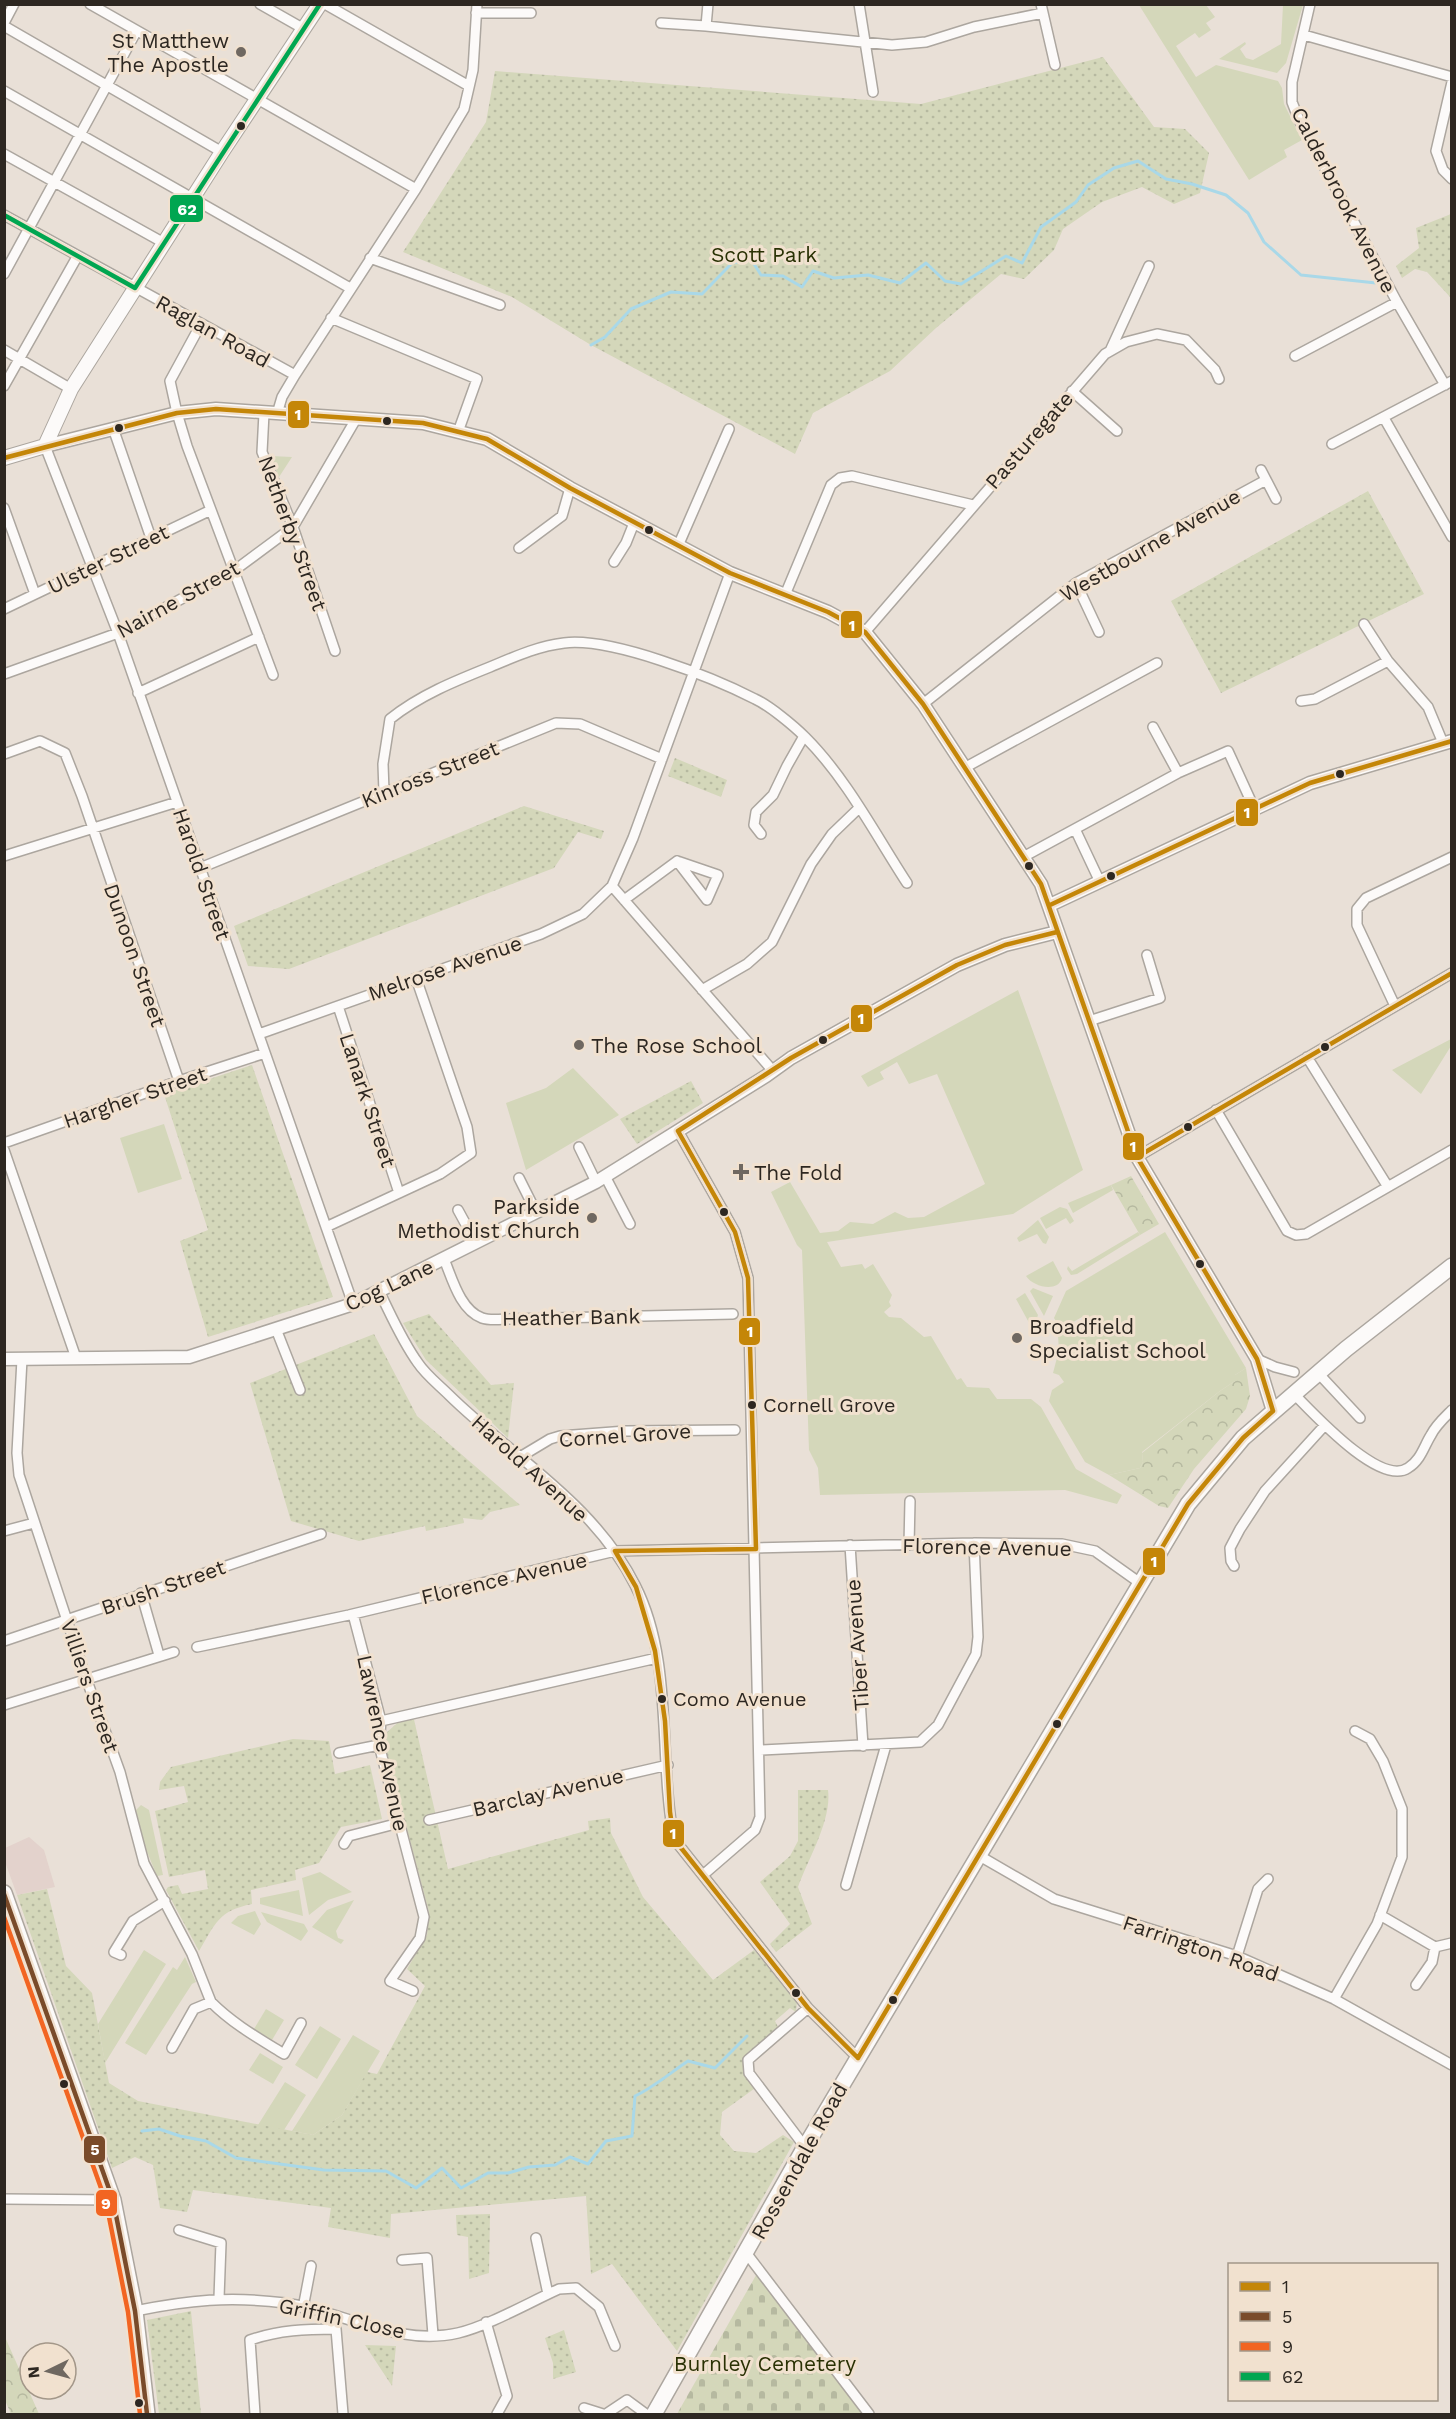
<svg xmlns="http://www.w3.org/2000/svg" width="1456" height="2419" viewBox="0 0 1456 2419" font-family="'Work Sans',sans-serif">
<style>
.commercial{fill:#e3d2cc}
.green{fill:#d4d7ba}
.forest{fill:url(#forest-crowns)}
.cemetery{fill:url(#cemetery-stones)}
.park{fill:url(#park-dots)}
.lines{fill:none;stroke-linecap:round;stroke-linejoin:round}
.stream{stroke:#a9d8e8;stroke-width:3}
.minor-casing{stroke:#aca69f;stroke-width:12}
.tertiary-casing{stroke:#aca69f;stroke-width:15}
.secondary-casing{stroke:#aca69f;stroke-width:16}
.primary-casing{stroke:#aca69f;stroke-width:18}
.trunk-casing{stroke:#aca69f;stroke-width:18}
.minor{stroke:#fcfaf9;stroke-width:9}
.tertiary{stroke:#fcfaf9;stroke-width:12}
.secondary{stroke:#fcfaf9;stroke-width:14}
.primary{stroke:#fcfaf9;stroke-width:15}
.trunk{stroke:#fcfaf9;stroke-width:15}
.bus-1-casing{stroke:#f1e1cf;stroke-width:9}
.bus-2-casing{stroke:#f1e1cf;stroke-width:9}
.bus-3-casing{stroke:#f1e1cf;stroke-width:9}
.bus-4-casing{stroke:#f1e1cf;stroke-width:9}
.bus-1{stroke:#c48608;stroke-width:4.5}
.bus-2{stroke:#7a4b2a;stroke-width:4.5}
.bus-3{stroke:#f26522;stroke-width:4.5}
.bus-4{stroke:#00a651;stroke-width:4.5}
.poi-dot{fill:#6f6861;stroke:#f1e1cf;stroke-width:2}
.bus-dot{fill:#2d2721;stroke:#f1e1cf;stroke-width:2}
.labels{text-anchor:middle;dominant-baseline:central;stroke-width:6;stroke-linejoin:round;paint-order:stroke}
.bus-label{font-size:20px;fill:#2d2721;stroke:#f1e1cf;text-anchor:start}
.poi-label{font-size:21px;fill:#2d2721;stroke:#f1e1cf;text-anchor:start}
.street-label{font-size:21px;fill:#2d2721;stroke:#f1e1cf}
.park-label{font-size:21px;fill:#293104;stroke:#f1e1cf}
.line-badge{stroke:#f1e1cf;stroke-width:2}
.badge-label{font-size:16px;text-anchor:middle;font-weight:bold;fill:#fff}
</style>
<defs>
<pattern id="forest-crowns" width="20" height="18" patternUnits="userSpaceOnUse" patternTransform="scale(1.5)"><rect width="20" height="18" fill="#d4d7ba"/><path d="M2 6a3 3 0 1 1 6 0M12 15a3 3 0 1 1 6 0" fill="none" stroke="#b6b9a0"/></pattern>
<pattern id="cemetery-stones" width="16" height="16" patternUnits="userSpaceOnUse" patternTransform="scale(1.5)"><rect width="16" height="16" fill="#d4d7ba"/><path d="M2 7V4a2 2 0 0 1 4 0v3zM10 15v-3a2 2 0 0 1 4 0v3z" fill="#b6b9a0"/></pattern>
<pattern id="park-dots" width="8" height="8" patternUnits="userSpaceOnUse" patternTransform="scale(1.5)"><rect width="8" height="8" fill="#d4d7ba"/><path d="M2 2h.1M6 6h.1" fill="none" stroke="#b6b9a0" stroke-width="1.8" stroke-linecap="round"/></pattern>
</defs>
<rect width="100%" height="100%" fill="#e9e0d7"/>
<!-- commercial -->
<path class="commercial" d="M29,1837l15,13 11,37 -38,8 -12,-33v-14z"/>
<!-- green -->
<path class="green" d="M1139,5h67l9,12 -9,6 5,7 -12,8 -4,-5 -19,13 20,31 20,-12 62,16 4,7 2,16 18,36 -18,10 3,7 -38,23z
M1283,5h20l-17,58 -9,10 -58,-14 26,-17 1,2 -6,5 6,9 7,2 28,-16z
M270,456l22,1 -13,20z
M1018,990l65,180 -70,44 -186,28 14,25 21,-3 3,5 8,-5 19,31 -3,7 2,4 -7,6 5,5 12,1 23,19 7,-1 26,44 4,-2 6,9 22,1 8,11h34l10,8 35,62 46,26 -5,9 -52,-14 -245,5 -2,-27 -9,-18 -7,-200 -5,-5 -26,-53 19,-10 30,51 18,-2 12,-9 23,2 22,-12 13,6 16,-1 61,-33 -48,-110 -28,10 -12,-22 -17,10 4,7 -16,8 -7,-11z
M1451,1039v7l-30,48 -29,-24z
M573,1068l46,47 -93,55 -20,-67 40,-15z
M164,1124l18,55 -44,14 -18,-55z
M1111,1185l2,5 -40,23 -5,-10z
M1060,1207l7,2 7,12 -4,3 -4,-6 -20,11 -6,-11z
M1038,1220l11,17 -3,7 -3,-1 -6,-9 -18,8 -2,-4z
M1138,1232l2,3 -63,39 -6,1 -4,-6 1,-3 4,5z
M1165,1232l81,136 -11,7v6l-15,10 -78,61 1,10 -3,6 -31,7 -24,-13 -36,-61 3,-11 12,-8 -5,-7 -6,-2 6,-23 -1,-14 25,-16 -1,-3 -21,12 -7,-11 12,-27z
M1053,1261l9,17c-4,15 -29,9 -36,-2z
M1033,1288l20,8 -9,20 -14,-25z
M1025,1293l13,22 -5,15 -17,-31z
M141,1805l8,5 14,65 -6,1 -14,-34 -7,-32z
M320,1872l32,20 -24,8 -19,15 -7,-37z
M299,1890l4,26 -43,-12v-6z
M354,1900l-18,31 2,7 6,2 -3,4 -29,-17 15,-17z
M255,1911l6,13 -7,11 -23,-12 7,-7z
M261,1912l43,12 4,7 -7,10 -34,-19z
M144,1950l22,14 -61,99 -7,-39z
M185,1957l11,25 -4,2 -46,71 -21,-12 48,-76 4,3z
M266,2009l18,11 -12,20 -18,-11z
M320,2026l21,13 -24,40 -22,-14z
M353,2035l27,16 -38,64 -29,20 -21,-4z
M260,2053l23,14 -10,17 -24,-14z
M285,2082l21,13 -22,35 -26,-5z"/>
<!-- forest -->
<path class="forest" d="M1131,1176l28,48 -19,11 -29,-50z
M1246,1368l4,28 -4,13 -52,60 -26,39 -9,-2 -50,-31 31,-7 3,-6 -1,-9 78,-62 15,-10v-6z
M5,2337l34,77h-28l-6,-14z"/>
<!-- cemetery -->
<path class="cemetery" d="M759,2270l110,144h-192z"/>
<!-- park -->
<path class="park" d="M1103,57l51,70 31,2 24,24 -9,40 -26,11 -32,-17 -40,15 -39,27 -9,21 -30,29 -23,-5 -65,54 -46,43 -77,42 -18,41 -204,-109 -79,-48 -109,-45 83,-130 9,-51 426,33z
M1451,214v84l-24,-26 -12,-3 -13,9 -6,-12 23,-18 -3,-20z
M1368,491l56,103 -203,99 -50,-92z
M675,758l52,22 -6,17 -53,-21z
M524,806l80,25 -3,8 -23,-7 -24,36 -265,101 -41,-3 -14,-40z
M252,1065l81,232 -125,40 -28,-96 28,-11 -44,-136z
M691,1081l12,22 -66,41 -17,-25z
M429,1314l62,71 23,-2 -6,55 -82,-78 -23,-37z
M374,1334l43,82 103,89 -30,7 -8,8 -19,-2 1,5 -38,8 -1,-5 -66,15 -68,-20 -41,-138z
M413,1715l35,154 141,-39 -1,-9 22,-3 1,15 32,64 70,83 41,-30 43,51 -1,11 -6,-4 -15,13 4,8 -37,31 16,26 -36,26 -2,23 14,16 22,2 27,-18 11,7 -117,209 -65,-87 -21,10 -5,-78 -195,18 -1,24 -62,-11 3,-19 -138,-18 -6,22 -27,-4 -7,-43 -18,-8 -23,11 -95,-273 30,-6 19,77 26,27 17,90 29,18 175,34 29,-20 25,-43 10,2 48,-88 -18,-17 20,-34 2,-23 -43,-162v-17l17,-15z
M293,1739l36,2 6,33 35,-9 12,54 -41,8 -22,36 -24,7 1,10 -45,10 1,14c-34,7 -36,19 -53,47l-33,-61 2,-3 10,-2 4,9 26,-5 -3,-19 -36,7 -14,-66 33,-9 -4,-16 -25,4 1,-8 11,-15z
M798,1790h30c4,30 -20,69 -30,97l14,37 -36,28 -6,-8 20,-20 -30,-42 30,-26 8,-15z
M490,2214l-1,59 -20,6 -1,-42 -11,-2 -1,-20z
M191,2311l10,103h-42l-12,-94z
M564,2330l12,42 -23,7v-16l-8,-25z
M365,2345l31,1 -4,40z"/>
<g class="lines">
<!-- stream -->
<path class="stream" d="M591,345l14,-8 26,-28 40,-17 31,2 30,-31 19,-4 10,16 22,1 19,11 11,-16 21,7 34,-3 32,8 26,-20 19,18 16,3 45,-28 16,7 19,-36 35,-25 12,-17 26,-17 24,-7 28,18 26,5 34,11 22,18 16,29 37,33 75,8
M142,2131l17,-2 21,7 26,5 30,17 88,12 62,1 30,17 26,-20 19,20 27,-15h20l21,-6 26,-2 15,-8 18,7 18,-23 26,-5 3,-40c19,-9 35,-23 53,-35l27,7 32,-32"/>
<defs>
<path id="minor" d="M90,4l326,185
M260,4l44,25
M325,4l144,82
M708,4l-2,22 186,19 34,-3 48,-15 69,-14
M859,4l14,88
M1041,4l14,61
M1310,4l-18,78v20l7,18 98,182 48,83
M476,13h55
M4,23l10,-19
M661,23l45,3
M4,26l218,126
M1304,35l148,42
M1452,82l-16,69 7,19 9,9
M4,91l346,197
M4,154l160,89
M4,215l291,160
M370,258l130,47
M4,274l132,-242
M331,318l146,61 -19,53
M201,324l-31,57 7,32 10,33 86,229
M4,350l67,39
M1110,351l39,-85
M1295,356l102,-54
M4,386l73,-129
M1072,391l45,40
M264,413l-2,39 31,75 42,124
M277,414l5,-17 13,-22 121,-186 48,-80 9,-39 4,-66
M1384,418l68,119
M113,428l38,110
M1332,444l120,-63
M45,446l73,187 235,671
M1261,470l15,29
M4,508l31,86
M678,546l51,-117
M519,548l43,-32 8,-28
M614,562l12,-19 8,-20
M1076,583l23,49
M785,595l46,-110 9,-7 12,-2 121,29
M4,609l207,-99
M1364,624l24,37 40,46 15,36
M865,632l240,-278 21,-12 31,-8 29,6 29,30 4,9
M4,674l114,-41 117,-63 58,-43 63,-108
M138,693l121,-56
M1301,701l14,-2 73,-38
M923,704l153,-121 190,-103
M1153,727l25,46
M4,754l36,-13 25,12 17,43 97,285
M966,767l191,-104
M384,792l-1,-28 7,-45c30,-24 65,-38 100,-52 24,-10 48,-21 74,-24 47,-6 148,34 191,56 15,7 39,27 50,38 42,42 70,97 102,146
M1075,829l25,53
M761,834l-7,-9 2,-13 17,-17 14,-29 17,-30
M4,856l173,-54
M1025,856l153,-83 50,-22 27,59
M200,868l356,-145 24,1 82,35
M612,886l161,185
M624,900l53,-39 41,14 -11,25 -30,-39
M702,990l45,-26 25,-22 39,-78 21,-30 27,-26
M338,1006l61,187
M1395,1006l-38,-81v-16l9,-11 86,-41
M1089,1021l71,-23 -13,-43
M259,1034l282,-100 42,-20 29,-28 21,-48 97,-265
M1307,1057l81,130
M1216,1110l71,121 9,4 10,-1 146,-84
M678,1131l57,101 13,46 12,539 -5,13 -52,45
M4,1143l175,-62 86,-28
M579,1147l17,35
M4,1150l72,208
M1137,1157l315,-184
M605,1176l25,48
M519,1178l17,34
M458,1210l18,33
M326,1227l114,-53 31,-21 -4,-26 -51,-149
M444,1259c8,19 16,51 38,59 8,3 20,1 28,1l223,-5
M379,1291c12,24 23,50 39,72 8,12 21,22 31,32 63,62 145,108 186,190 39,76 23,172 39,254l134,169 50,50
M276,1329l24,61
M22,1359l-5,94 2,22 67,203 34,94 24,91 48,91 19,48c22,22 47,36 73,52l17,-31
M1257,1359l18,8 19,5
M1319,1374l41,44
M1294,1394c19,19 86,93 114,74 13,-8 16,-22 23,-33 5,-10 13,-17 21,-25
M520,1457l30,-18 10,-3 66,-5 109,-1
M4,1531l30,-8
M850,1545l13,201
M909,1545l1,-44
M1234,1566l-3,-5 -1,-13 10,-19 25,-38 60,-66
M141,1593l18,62
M353,1614l28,107 -2,24 45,172 -4,21 -30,43 23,10
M4,1641l317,-107
M197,1647l152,-32 266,-64 359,-8 88,1 33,7 45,32
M4,1705l170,-53
M381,1721l276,-63
M760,1750l160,-8 18,-17 38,-71 2,-17 -4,-94
M339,1753l40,-8
M429,1820l239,-55
M344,1844l5,-8 50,-13
M978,1855l76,44 183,57 97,43 118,66
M846,1885l40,-140
M1380,1915l55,32 17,-4
M121,1955l-7,-3 19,-31 32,-20
M1237,1956l21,-67 10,-10
M1416,1985l16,-23 3,-15
M1334,1999l43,-75 25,-67v-48l-19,-48 -13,-22 -15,-8
M172,2048l22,-39 17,-7
M805,2147l-56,-74 -1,-13 60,-52
M4,2199l109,1
M179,2230l42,13 -2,55
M536,2238l12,56
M747,2254l122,160
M402,2260l25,-2 6,77
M303,2308l8,-42
M135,2311c54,-11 95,-15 150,-8 57,8 113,44 173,30 30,-7 72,-31 101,-44l17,-1 23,19 16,39
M486,2322l21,74 -10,18
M584,2408l19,6
M255,2414l-5,-74c29,-10 56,-11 86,-11l7,85
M606,2414l21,-14 19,14"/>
<path id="tertiary" d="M45,446l132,-33 39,-4 207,14 64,16 83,49 160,85 98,39 37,20 58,72 118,180 96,273 120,202 16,52
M1050,905l260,-122 142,-42
M4,1359l185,-2 164,-53 243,-122 170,-106 25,-18 166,-93 48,-20 52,-13"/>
<path id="secondary" d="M4,458l41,-12 26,-57 151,-237 98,-148"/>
<path id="primary" d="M4,1893l109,307 22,111 12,103"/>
<path id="trunk" d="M654,2414l151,-267 383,-643 55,-66 103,-89 106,-83"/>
</defs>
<!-- minor casing -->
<use href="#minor" class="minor-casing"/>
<!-- tertiary casing -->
<use href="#tertiary" class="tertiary-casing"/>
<!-- secondary casing -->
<use href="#secondary" class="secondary-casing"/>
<!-- primary casing -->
<use href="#primary" class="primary-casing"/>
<!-- trunk casing -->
<use href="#trunk" class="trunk-casing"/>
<!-- minor -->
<use href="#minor" class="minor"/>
<!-- tertiary -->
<use href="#tertiary" class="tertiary"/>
<!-- secondary -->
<use href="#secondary" class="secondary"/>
<!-- primary -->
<use href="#primary" class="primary"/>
<!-- trunk -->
<use href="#trunk" class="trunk"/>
<defs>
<path id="bus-1" d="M4,458l173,-45 39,-4 207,14 64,16 83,49 160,85 98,39 37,20 58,72 118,180 96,273 120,202 16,52
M1050,905l260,-122 142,-42
M678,1131l57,101 13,46 8,271
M678,1131l113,-73 166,-93 48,-20 52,-13
M1137,1157l315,-184
M615,1551l21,36 19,64 10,70 5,91 4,27 134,169 50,50
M615,1551l141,-2
M858,2058l330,-554 55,-66 30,-27"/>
<path id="bus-2" d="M4,1894l109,306 22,111 12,103"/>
<path id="bus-3" d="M4,1917l102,285 22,110 12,102"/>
<path id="bus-4" d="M4,215l131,73 185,-284"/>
</defs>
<!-- bus-1 casing -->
<use href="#bus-1" class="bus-1-casing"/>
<!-- bus-2 casing -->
<use href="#bus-2" class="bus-2-casing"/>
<!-- bus-3 casing -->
<use href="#bus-3" class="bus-3-casing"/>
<!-- bus-4 casing -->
<use href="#bus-4" class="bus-4-casing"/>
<!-- bus-1 -->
<use href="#bus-1" class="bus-1"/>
<!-- bus-2 -->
<use href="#bus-2" class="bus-2"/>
<!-- bus-3 -->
<use href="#bus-3" class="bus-3"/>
<!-- bus-4 -->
<use href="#bus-4" class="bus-4"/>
</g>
<!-- markers -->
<g class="poi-dot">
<circle cx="241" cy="52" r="6"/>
<circle cx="579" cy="1045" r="6"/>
<path d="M738 1163h6v6h6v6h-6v6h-6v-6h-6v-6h6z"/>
<circle cx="592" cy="1218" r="6"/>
<circle cx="1017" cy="1338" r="6"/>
</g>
<g class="bus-dot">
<circle cx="241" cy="126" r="5"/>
<circle cx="387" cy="421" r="5"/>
<circle cx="119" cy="428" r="5"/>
<circle cx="649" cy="530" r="5"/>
<circle cx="1340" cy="774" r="5"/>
<circle cx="1029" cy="866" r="5"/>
<circle cx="1111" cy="876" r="5"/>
<circle cx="823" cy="1040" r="5"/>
<circle cx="1325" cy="1047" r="5"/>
<circle cx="1188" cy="1127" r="5"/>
<circle cx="724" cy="1212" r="5"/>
<circle cx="1200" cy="1264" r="5"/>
<circle cx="752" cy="1405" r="5"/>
<circle cx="662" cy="1699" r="5"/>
<circle cx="1057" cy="1724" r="5"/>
<circle cx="796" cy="1993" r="5"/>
<circle cx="893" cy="2000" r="5"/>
<circle cx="64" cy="2084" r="5"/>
<circle cx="139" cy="2403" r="5"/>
</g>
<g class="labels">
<!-- bus labels -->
<g class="bus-label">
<text x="763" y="1405">Cornell Grove</text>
<text x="673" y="1699">Como Avenue</text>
</g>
<!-- poi labels -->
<g class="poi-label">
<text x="229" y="40" text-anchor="end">St Matthew<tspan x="229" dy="24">The Apostle</tspan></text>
<text x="591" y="1045">The Rose School</text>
<text x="754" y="1172">The Fold</text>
<text x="580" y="1206" text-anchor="end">Parkside<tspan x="580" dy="24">Methodist Church</tspan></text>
<text x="1029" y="1326">Broadfield<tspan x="1029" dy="24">Specialist School</tspan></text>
</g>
<!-- street labels -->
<g class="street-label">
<text transform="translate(1344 200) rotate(63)">Calderbrook Avenue</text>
<text transform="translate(213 331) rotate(29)">Raglan Road</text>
<text transform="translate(1029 440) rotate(-49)">Pasturegate</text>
<text transform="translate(293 533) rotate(70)">Netherby Street</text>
<text transform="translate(1150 545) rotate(-30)">Westbourne Avenue</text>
<text transform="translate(108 559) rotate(-26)">Ulster Street</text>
<text transform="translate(178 599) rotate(-29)">Nairne Street</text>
<text transform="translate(430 774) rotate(-22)">Kinross Street</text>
<text transform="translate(202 874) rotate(71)">Harold Street</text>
<text transform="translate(135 955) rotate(71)">Dunoon Street</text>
<text transform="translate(445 968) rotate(-19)">Melrose Avenue</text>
<text transform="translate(135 1097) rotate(-19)">Hargher Street</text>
<text transform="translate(368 1100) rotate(72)">Lanark Street</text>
<text transform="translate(389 1285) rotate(-25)">Cog Lane</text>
<text transform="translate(571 1317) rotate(-1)">Heather Bank</text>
<text transform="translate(625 1435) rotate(-4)">Cornel Grove</text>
<text transform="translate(530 1468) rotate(42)">Harold Avenue</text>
<text transform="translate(987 1547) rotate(1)">Florence Avenue</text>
<text transform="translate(504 1578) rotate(-13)">Florence Avenue</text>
<text transform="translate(163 1587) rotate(-19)">Brush Street</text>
<text transform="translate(857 1645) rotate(-94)">Tiber Avenue</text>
<text transform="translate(90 1686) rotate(71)">Villiers Street</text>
<text transform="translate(383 1743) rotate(78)">Lawrence Avenue</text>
<text transform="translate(548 1792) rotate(-13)">Barclay Avenue</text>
<text transform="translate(1201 1948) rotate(19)">Farrington Road</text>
<text transform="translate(799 2161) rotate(-61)">Rossendale Road</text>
<text transform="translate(342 2318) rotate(12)">Griffin Close</text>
</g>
<!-- park labels -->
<g class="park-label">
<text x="764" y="254">Scott Park</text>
<text x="765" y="2363">Burnley Cemetery</text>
</g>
</g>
<g class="line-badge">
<rect x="169" y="194" width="35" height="29" rx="6" fill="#00a651"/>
<rect x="287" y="400" width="23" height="29" rx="6" fill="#c48608"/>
<rect x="840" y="610" width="23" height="29" rx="6" fill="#c48608"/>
<rect x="1235" y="798" width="24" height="29" rx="6" fill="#c48608"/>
<rect x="850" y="1004" width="23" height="29" rx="6" fill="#c48608"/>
<rect x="1122" y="1132" width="23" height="29" rx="6" fill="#c48608"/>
<rect x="738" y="1317" width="23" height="29" rx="6" fill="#c48608"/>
<rect x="1142" y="1547" width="24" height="29" rx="6" fill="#c48608"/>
<rect x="662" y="1819" width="23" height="29" rx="6" fill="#c48608"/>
<rect x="83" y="2135" width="23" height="29" rx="6" fill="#7a4b2a"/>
<rect x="95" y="2189" width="23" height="28" rx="6" fill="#f26522"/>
</g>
<g class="badge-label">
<text x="187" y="215">62</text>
<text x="298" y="420">1</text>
<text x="852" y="631">1</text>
<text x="1247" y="818">1</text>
<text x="861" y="1024">1</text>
<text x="1133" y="1152">1</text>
<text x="750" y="1337">1</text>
<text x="1154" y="1567">1</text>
<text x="673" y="1839">1</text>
<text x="95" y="2155">5</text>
<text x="106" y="2209">9</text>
</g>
<!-- border -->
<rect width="1456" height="2419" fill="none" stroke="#2d2721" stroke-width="12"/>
<!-- legend -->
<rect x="1228" y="2263" width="210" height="138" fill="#f1e1cf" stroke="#a39789" stroke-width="1.5"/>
<rect x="1240" y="2282" width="30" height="9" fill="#c48608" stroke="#a39789" stroke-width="1.5"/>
<text x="1282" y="2293" font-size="18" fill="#2d2721">1</text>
<rect x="1240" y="2312" width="30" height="9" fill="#7a4b2a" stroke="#a39789" stroke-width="1.5"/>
<text x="1282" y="2323" font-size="18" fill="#2d2721">5</text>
<rect x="1240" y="2342" width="30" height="9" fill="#f26522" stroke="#a39789" stroke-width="1.5"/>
<text x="1282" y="2353" font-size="18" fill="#2d2721">9</text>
<rect x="1240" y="2372" width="30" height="9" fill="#00a651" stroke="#a39789" stroke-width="1.5"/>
<text x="1282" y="2383" font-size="18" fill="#2d2721">62</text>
<!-- north arrow -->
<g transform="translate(48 2371) rotate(265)"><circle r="28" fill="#f1e1cf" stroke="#a39789" stroke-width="1.5"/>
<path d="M0-4.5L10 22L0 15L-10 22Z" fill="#6f6861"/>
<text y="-9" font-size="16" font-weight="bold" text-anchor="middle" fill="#2d2721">N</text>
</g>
</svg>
